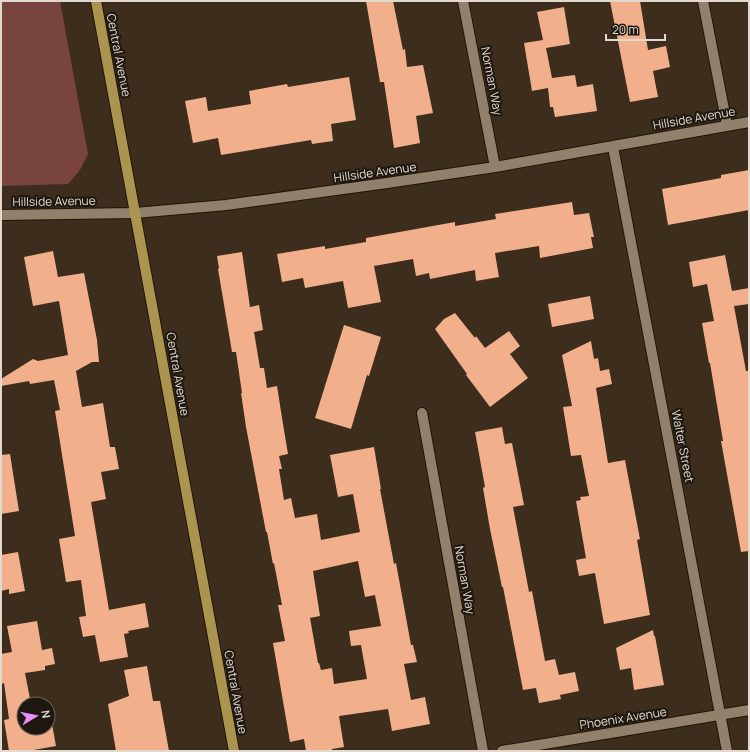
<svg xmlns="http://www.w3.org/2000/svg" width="750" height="752" viewBox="0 0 750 752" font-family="Manrope,sans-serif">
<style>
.green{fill:#7a443e}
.building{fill:#f2af8b;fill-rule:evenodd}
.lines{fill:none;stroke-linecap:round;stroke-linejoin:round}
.minor-casing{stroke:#221505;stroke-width:12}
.major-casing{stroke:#221505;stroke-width:12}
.minor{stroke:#91806c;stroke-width:10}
.major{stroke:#ab9450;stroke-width:10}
.labels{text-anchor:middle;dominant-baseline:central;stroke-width:4;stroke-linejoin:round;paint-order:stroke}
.street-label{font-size:12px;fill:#e2d9ce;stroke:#1d170f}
</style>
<rect width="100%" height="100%" fill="#3c2d1c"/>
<!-- green -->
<path class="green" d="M1,1h59l28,153 -8,16 -12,14 -67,2z"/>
<!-- building -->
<path class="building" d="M366,1h27l10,49 2,-1 2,18 16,-2 10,48 -17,3 4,27 -26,5 -10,-66h-4z
M610,1h30l8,49 18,-4 4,21 -17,4 5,26 -28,5z
M564,7l6,37 -24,4 6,30 23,-3 2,12 16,-3 4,27 -42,6 -2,-10h-3l-2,-19 -16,3 -8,-48 19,-3 -6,-28z
M349,77l7,43 -25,4 2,17 -21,3 -1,-4 -90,15 -3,-17 -25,5 -8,-42 21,-4 2,14 43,-7 -2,-13 38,-7 1,3z
M749,170v40l-81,15 -6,-36 59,-11v-3z
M572,202l2,13 15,-2 5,24h-3l2,11 -53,10 -1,-12 -44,7 4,24 -23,4 -1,-11 -45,9 -1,-6 -13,3 -3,-17 -39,7 7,36 -33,6 -5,-27 -38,7 -2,-10 -21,4 -5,-28 48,-8v3l41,-7v-4l89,-16v4l41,-7 -1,-5z
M53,251l5,26 26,-4 13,67 2,22h-7l-16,9 6,36 21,-4 7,44h5l4,22 -18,3 5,27 -15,3 18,108 36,-7 4,24 -21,4 1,2 -5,1 4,23 -28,5 -5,-27 -12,2 -4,-20 7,-1 -5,-36 -15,2 -7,-43 16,-3 -20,-125 5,-1 -6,-30 -24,4 -1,-3 -28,5v-7l32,-20 5,2 30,-6 -9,-54 -26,5 -9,-49z
M242,252l8,55 9,-2 4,25 -9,2 6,36h4l3,20 10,-2 6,38 5,30 -9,2 3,13h-3l5,31 7,-2 4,20 22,-4 4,26 39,-8 -7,-38 -15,3 -8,-42 44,-8 7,42h-1l14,75 2,-1 15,82h2l4,17 -13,2 7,36 14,-3 5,27 -38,7 -4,-22 -49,7 5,31 -12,2v2h-26l-2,-12 -14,3 -17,-99 12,-2 -7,-36h4l-8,-42 -1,1 -6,-32h-1l-20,-105 -5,-34h1l-6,-41h-4l-14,-83 1,-1 -2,-12zM358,561l7,36 10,-2 6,31 -32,5 2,15 10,-1 6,34 -33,5 -2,-16 -11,2 -2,-7h-1l-8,-45 10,-2 -7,-45z
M725,255l7,36 17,-3v16l-15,2 12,65h3v180l-8,1 -20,-111h2l-13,-78h-1l-7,-40 12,-2 -7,-37 -14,3 -4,-25z
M590,296l4,23 -42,8 -4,-23z
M455,313l20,25 1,-2 9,12 24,-17 11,15 -10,8 18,24 -38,29 -24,-32 1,-1 -32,-45 9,-10z
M344,325l37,12 -12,39 -2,-1 -16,54 -36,-11z
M591,341l3,18 4,-1 2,13 9,-2 3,15 -16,4 12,75 17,-3 15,79 -3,1 13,75 -46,9 -9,-51 -16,3 -3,-16 10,-2 -10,-57 5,-1 -1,-3 9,-1 -8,-41 -10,1 -8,-49 9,-1 -10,-51z
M502,427l3,17 7,-1 12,62 -11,2 16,85 3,-1 13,70 10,-2 4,16 16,-3 4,19 -19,4 1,4 -22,4 -3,-15 -13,2 -20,-103h-1l-12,-58 -7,-41 2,-1 -10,-55z
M10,454l9,57 -18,3v-59z
M18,552l7,39 -16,3v-5l-8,2v-36z
M37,621l5,29 10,-2 3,16 -10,2v4l-20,3 6,31h-7v24h24v-15h2l6,33 -28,5h-19l-5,-31 5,-1 -5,-36 -3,1v-30l11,-2 -5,-26z
M653,630l1,6h1l9,49 -30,5 -3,-22 -11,2 -4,-22z
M147,666l6,35h7l9,50h-53l-8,-47 21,-8 -5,-26z"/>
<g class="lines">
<defs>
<path id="minor" d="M463,1l32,166
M703,1l24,124
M613,147l114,604
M1,215l134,-2 91,-8 161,-22 108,-16 254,-45
M422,413l61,338
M502,751l247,-41"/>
<path id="major" d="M96,1l138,750"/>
</defs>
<!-- minor casing -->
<use href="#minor" class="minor-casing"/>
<!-- major casing -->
<use href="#major" class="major-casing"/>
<!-- minor -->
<use href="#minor" class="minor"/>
<!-- major -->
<use href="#major" class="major"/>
</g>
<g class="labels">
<!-- street labels -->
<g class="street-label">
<text transform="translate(119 55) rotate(79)">Central Avenue</text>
<text transform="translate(492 81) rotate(79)">Norman Way</text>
<text transform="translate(694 118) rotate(-10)">Hillside Avenue</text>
<text transform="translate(375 172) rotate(-8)">Hillside Avenue</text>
<text transform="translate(54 201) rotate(-1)">Hillside Avenue</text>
<text transform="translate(178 374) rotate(80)">Central Avenue</text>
<text transform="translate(683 446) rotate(79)">Walter Street</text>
<text transform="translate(465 580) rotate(80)">Norman Way</text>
<text transform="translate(236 692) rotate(80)">Central Avenue</text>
<text transform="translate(623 718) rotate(-9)">Phoenix Avenue</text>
</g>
</g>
<!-- border -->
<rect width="750" height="752" fill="none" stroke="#e2d9ce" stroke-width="4"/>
<!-- north arrow -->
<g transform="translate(36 716) rotate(80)"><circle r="19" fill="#1d170f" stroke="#6c655b"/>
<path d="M0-3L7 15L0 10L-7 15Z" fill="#ea8dfd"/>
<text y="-6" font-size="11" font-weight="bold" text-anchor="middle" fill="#e2d9ce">N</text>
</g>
<!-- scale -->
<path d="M606 34v6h59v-6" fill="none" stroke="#e2d9ce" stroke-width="2"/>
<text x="612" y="34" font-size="12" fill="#e2d9ce" stroke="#1d170f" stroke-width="3" paint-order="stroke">20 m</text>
</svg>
